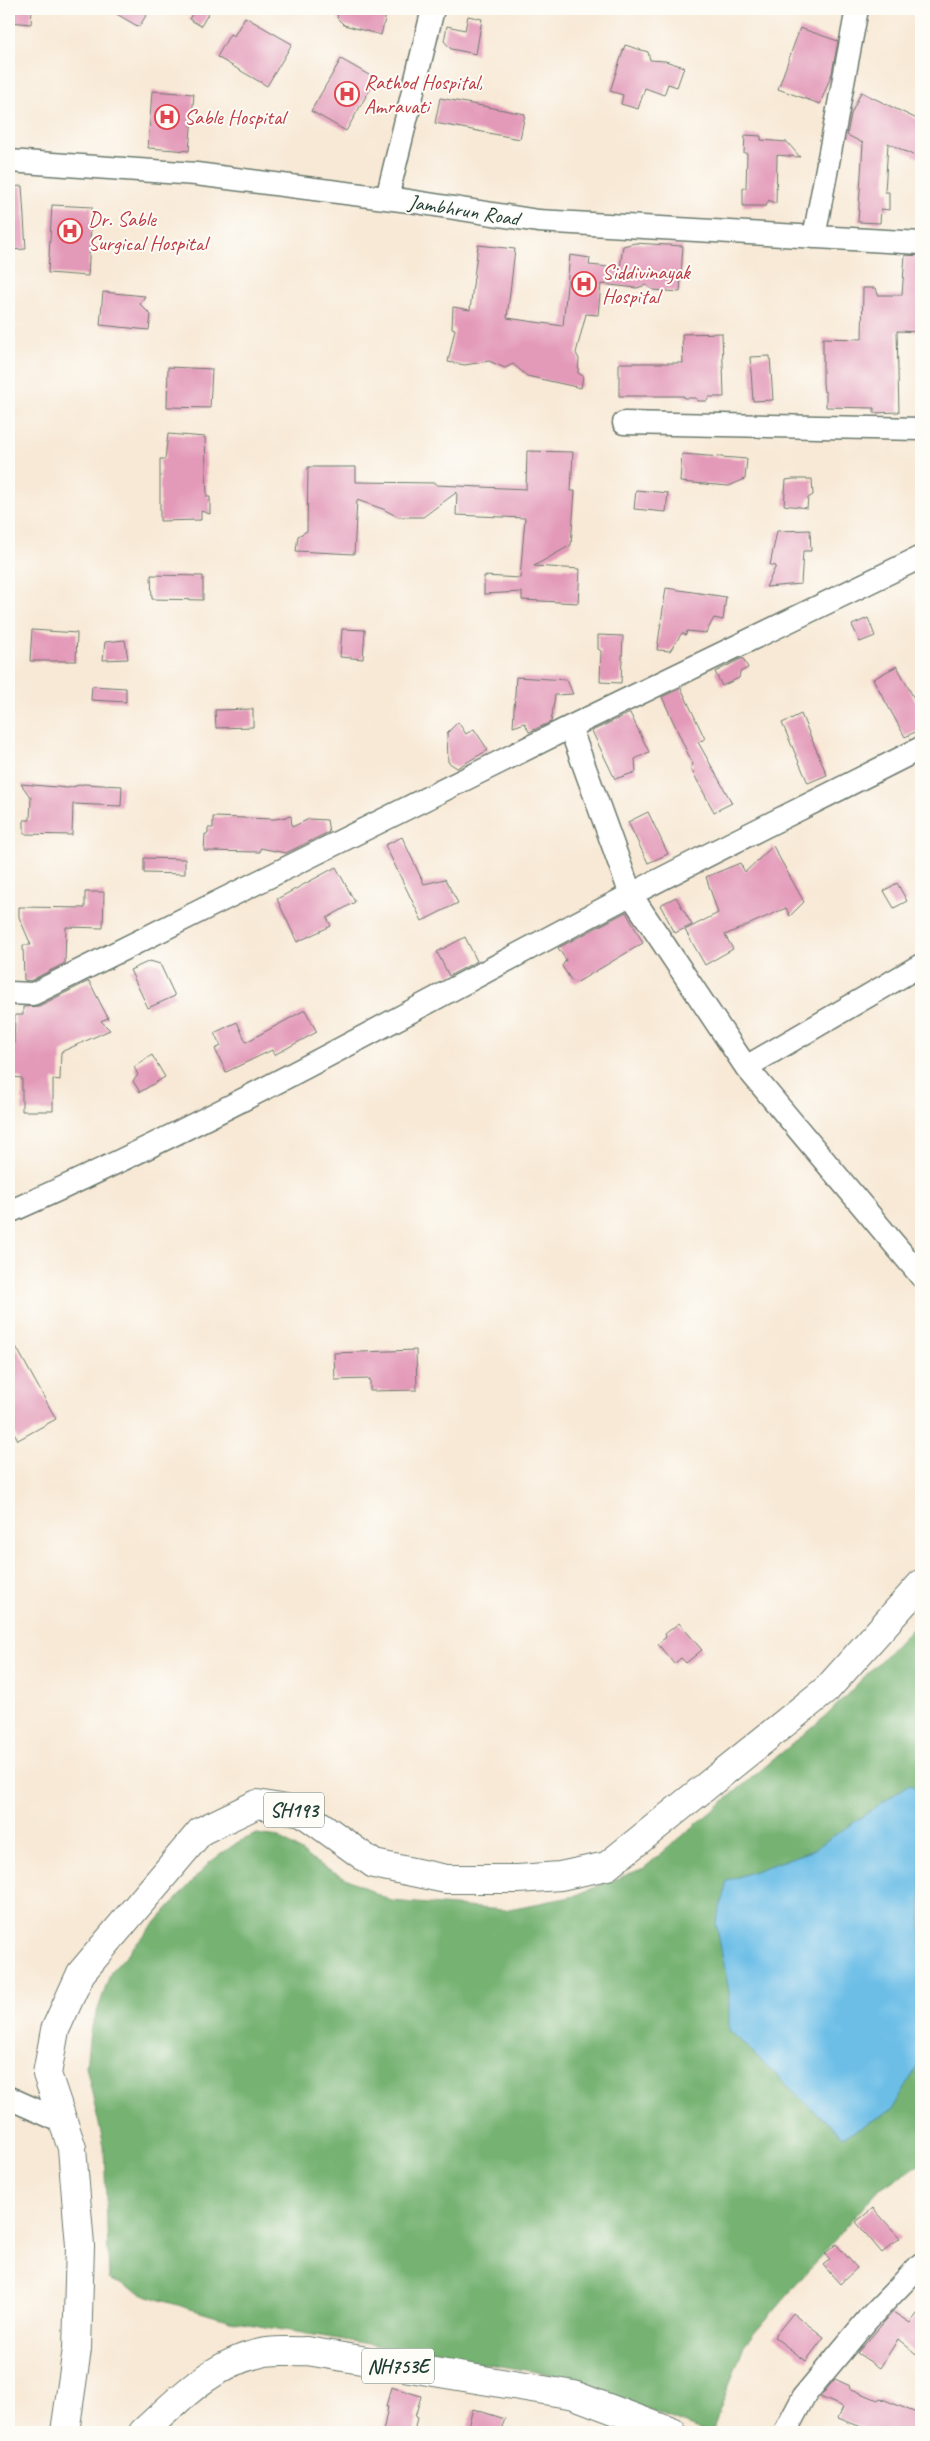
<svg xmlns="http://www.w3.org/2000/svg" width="930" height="2441" viewBox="0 0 930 2441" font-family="Caveat,sans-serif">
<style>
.forest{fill:#76b272;stroke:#4a7853}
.water{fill:#6cbee7;stroke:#467e8e}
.building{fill:#e399b8}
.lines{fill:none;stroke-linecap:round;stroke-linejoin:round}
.minor-casing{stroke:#6b796d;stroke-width:25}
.major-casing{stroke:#6b796d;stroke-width:30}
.highway-casing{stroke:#6b796d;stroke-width:30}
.minor{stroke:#fff;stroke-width:22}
.major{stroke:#fff;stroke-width:28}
.highway{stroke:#fff;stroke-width:28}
.labels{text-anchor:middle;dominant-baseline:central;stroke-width:4;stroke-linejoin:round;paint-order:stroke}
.shield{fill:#fdfcf7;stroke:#62766e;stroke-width:1}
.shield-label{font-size:20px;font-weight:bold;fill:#1f3d34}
.health-label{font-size:21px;fill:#be3a42;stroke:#fdfcf7;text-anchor:start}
.street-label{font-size:21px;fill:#1f3d34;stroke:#fdfcf7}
</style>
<rect width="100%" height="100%" fill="#fdfcf7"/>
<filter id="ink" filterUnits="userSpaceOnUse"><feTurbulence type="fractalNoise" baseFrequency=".02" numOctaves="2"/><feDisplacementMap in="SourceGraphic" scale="10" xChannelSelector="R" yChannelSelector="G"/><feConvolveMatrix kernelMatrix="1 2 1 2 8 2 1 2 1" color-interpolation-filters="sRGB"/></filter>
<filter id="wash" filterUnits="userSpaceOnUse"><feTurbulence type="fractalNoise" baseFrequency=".0096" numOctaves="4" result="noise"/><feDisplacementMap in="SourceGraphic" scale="20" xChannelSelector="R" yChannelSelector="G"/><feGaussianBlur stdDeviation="1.12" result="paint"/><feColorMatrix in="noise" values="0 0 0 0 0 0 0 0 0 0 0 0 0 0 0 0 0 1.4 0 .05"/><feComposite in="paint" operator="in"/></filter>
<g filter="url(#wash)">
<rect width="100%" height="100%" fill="#f8e9d6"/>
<!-- forest -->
<path class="forest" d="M921,1619v545l-44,27 -133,154 -32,87h-6l-145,-56 -331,-55 -82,-25 -39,-17 -5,-133 -18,-79 4,-35 21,-60 99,-110 28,-20 19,-8 22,3 38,26 74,38 113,9 67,-13 73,-29 184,-154z"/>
<!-- water -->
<path class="water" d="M910,1784l11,8v268l-29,50 -50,27 -113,-107v-39l-13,-68 11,-42 86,-31z"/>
<g id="blocks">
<!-- building -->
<path class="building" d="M9,9h23l-1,15 -22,-2z
M108,9h42l-11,18z
M195,9h16l-10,17 -12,-7z
M339,9h41l7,2 -6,24 -37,-10 -7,-7z
M468,16l14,3 -6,35 -25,-5 -7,-8 3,-15 18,4z
M245,17l47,27 -25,42 -50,-29 13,-23 4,2z
M800,28l38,13 -6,32 -12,31 -42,-15z
M625,45l23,7 2,8 15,1 19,6 -7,20 -9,-3 -4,11 -19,-7 -7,21 -17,-5 2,-9 -13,-4z
M341,59l35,20 -30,52 -35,-20z
M152,91l42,3 -5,57 -41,-3z
M861,92l60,29v38l-33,-16 -3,49h4v18l-8,-1 -1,14 -22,-1 5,-79 -16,-8 4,-21z
M440,98l85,16 -5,25 -85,-16z
M745,135l16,1v4l26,2 13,15 -23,-2 -1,49 -7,-4 -3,6h-23v-18h3l1,-35h-3z
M22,186l4,63 -17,1v-63z
M52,205l40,2 -4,69 -40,-3z
M635,243l48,3 -3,46 -27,-2 -7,-5 -9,3 -36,-4 -3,31 -12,-1 -10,39 3,6 -1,14 5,3 -2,12 -54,-12 -14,-12 -8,4 -16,-7 -24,4 -17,-3 7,-33 -3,-1 1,-21 17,3 8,-65 37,4 -8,69 56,8 7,-71 20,3 -1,7 31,3 3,-22z
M905,255l16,1v76l-24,-1 2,81 -25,1v-5l-48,-1v-15h-2l-1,-9v-45l39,1 1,-51h13l2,7h24z
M103,292l42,4 -5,8 11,11 -2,15 -49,-5z
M722,333l2,64h-15l-2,4h-9l-2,-3h-12v-2h-65v-33h64l-1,-29z
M770,356l3,44 -20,1 -3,-44z
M168,367l44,2 -2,39 -43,-1z
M168,434l37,3 2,60h3v17l-9,-3v9l-41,1v-62h5z
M527,451l46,1 -2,39h4l-4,54 -37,21 46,3 -2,34 -56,-3v-8l-38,2v-18l36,2 5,-60 -69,-3 1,-23 -34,25h-25l-15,-8 -26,-9 -3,54 -58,-3 2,-15 9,-5 1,-64h48v15l80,1v2l90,4z
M682,454l65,5 -2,20 -16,7 -49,-4z
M793,479h19l1,16 -5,3 -1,10 -23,-3 2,-25z
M636,490l32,3 -2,19 -32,-3z
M810,530l1,21h-8l-2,33 -35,3 10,-21 -6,-1 7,-34z
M151,575l52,1v24l-51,-1z
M666,588l60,9 -3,23 -9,-2 -8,15 -19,-2 -1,4 -4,-2 -12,18 -13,-1z
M868,618l7,18 -15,6 -8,-17z
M342,629l23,1 -2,29 -23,-2z
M32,630l45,3 -1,28h-46z
M598,635l25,1 -2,47 -21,-1 1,-31 -3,-2z
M125,640l3,19 -25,1 2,-18z
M743,658l5,10 -8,4 -1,6 -17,8 -7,-14z
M897,666l24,46v17l-16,8 -32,-58z
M516,677l51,3 6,14 -18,1 -4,27 -22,10 -4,-9 -12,4z
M92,686l34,2v14l-35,-2z
M681,688l24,51 -7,3 34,61 -18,9 -24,-45 3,-2 -31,-68z
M253,709v18l-37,1 -1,-18z
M630,713l19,39 -14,7 1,13 -21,7 -23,-48z
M801,714l26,61 -19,8 -26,-60z
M458,722l8,12 8,-5 14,21 -31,18 -9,-6 -1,-29z
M21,784l47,4 15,-4 39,2 -1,20 -48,-2 -1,31 -48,-1v-14h6l1,-22z
M648,812l20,42 -20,9 -20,-41z
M291,816l1,11 17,-8 18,1 2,12 -43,21 -26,-5v4l-56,-1 1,-17h3v-6h5v-11l62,2z
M402,837l22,47 21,-5 13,24 -36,18 -37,-76z
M773,846l31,56 -14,14 -4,-8 -61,27 8,14 -28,16 -20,-35 33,-17 -12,-36 34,-14 5,9z
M144,858l41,1v15l-41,-1z
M336,867l19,35 -28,16 4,8 -34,16 -20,-43z
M897,883l10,18 -13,7 -10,-17z
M85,892h19l-1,36 -37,-1 -1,36 -35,18 -6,-1 -1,-35h8l-12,-28v-10l66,1z
M676,897l16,28 -17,8 -15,-28z
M626,912l17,31 -67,40 -5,-3 -9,-14 4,-6 -8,-12z
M465,937l12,24 -28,15 -12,-24z
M150,961l10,3 15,32 -27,12 -18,-38z
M89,981l19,37 -7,3 9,9 -49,22 -1,28 -7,-1v32h-31v-33l-9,-1 2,-62h8v-8l16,-1z
M305,1010l12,22 -43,23 -2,-5 -46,22 -11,-23 6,-3 -7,-13 23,-11 9,20z
M152,1055l13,22 -25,15 -7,-11 5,-6 -4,-8z
M9,1334l47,85 -38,21 -9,-17z
M416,1350l1,40 -47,1v-12l-35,1 -1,-27z
M679,1623l23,27 -16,13 -5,-5 -7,6 -16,-20 8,-7 -1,-3z
M873,2208l27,30 -18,15 -26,-31z
M836,2244l21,24 -17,16 -17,-19 7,-6 -5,-5z
M921,2309v49l-23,-19 -18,29 -23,-15 36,-41 17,11z
M793,2313l31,24 -18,24 -32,-24z
M835,2379l15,7 -1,2 29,12 2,-2 41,17v17h-47l-36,-14 5,-11 -23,-10z
M391,2387l30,9 -6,21 2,1 -3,14h-31l5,-25h-2z
M473,2409l32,10 -5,13h-34z"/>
</g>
</g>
<g filter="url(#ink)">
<use href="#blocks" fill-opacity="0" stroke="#6b796d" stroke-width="1"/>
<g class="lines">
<defs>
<path id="minor" d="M9,161l187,13 213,27 129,20 383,22
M387,198l46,-189
M814,237l43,-228
M624,423l297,6
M570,727l61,168 115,172 175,209
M9,993l24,1 537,-267 351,-170
M746,1067l175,-102
M9,1212c213,-94 416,-210 623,-318 96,-50 193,-97 289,-146
M9,2098l54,24
M785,2432l19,-36 64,-77 53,-55"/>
<path id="major" d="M65,2432l12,-83 3,-103 -8,-98 -25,-74 8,-44 26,-57 120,-142 56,-27 45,8 72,52 72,15h72l42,-3 47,-10 220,-177 94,-105"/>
<path id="highway" d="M143,2432c35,-32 70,-69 118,-79 14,-4 31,-1 46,-2l267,44 98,37"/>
</defs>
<!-- minor casing -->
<use href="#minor" class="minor-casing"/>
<!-- major casing -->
<use href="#major" class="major-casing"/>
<!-- highway casing -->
<use href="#highway" class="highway-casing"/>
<!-- minor -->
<use href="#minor" class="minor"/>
<!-- major -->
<use href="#major" class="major"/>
<!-- highway -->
<use href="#highway" class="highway"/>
</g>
</g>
<!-- icons -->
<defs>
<symbol id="hospital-ring" viewBox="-11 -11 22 22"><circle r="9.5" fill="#fdfcf7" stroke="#e0444e" stroke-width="1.5"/><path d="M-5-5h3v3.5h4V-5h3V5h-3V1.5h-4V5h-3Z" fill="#e0444e"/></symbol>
</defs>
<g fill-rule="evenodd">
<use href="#hospital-ring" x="333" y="80" width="28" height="28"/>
<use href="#hospital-ring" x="153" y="103" width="28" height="28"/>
<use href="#hospital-ring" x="56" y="217" width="28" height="28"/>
<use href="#hospital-ring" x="570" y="270" width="28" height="28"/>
</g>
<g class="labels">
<!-- shield labels -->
<g class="shield">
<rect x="264" y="1792.5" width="60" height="35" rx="4"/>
<rect x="362" y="2348.5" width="72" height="35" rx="4"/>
</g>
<g class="shield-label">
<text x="294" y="1810">SH193</text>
<text x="398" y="2366">NH753E</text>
</g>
<!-- health labels -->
<g class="health-label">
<text x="364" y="82">Rathod Hospital,<tspan x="364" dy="24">Amravati</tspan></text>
<text x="184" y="117">Sable Hospital</text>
<text x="88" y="219">Dr. Sable<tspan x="88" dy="24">Surgical Hospital</tspan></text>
<text x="602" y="272">Siddivinayak<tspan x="602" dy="24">Hospital</tspan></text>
</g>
<!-- street labels -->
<g class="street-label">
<text transform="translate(464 210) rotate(9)">Jambhrun Road</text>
</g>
</g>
<!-- margin -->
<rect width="930" height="2441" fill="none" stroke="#fdfcf7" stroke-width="30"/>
</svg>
